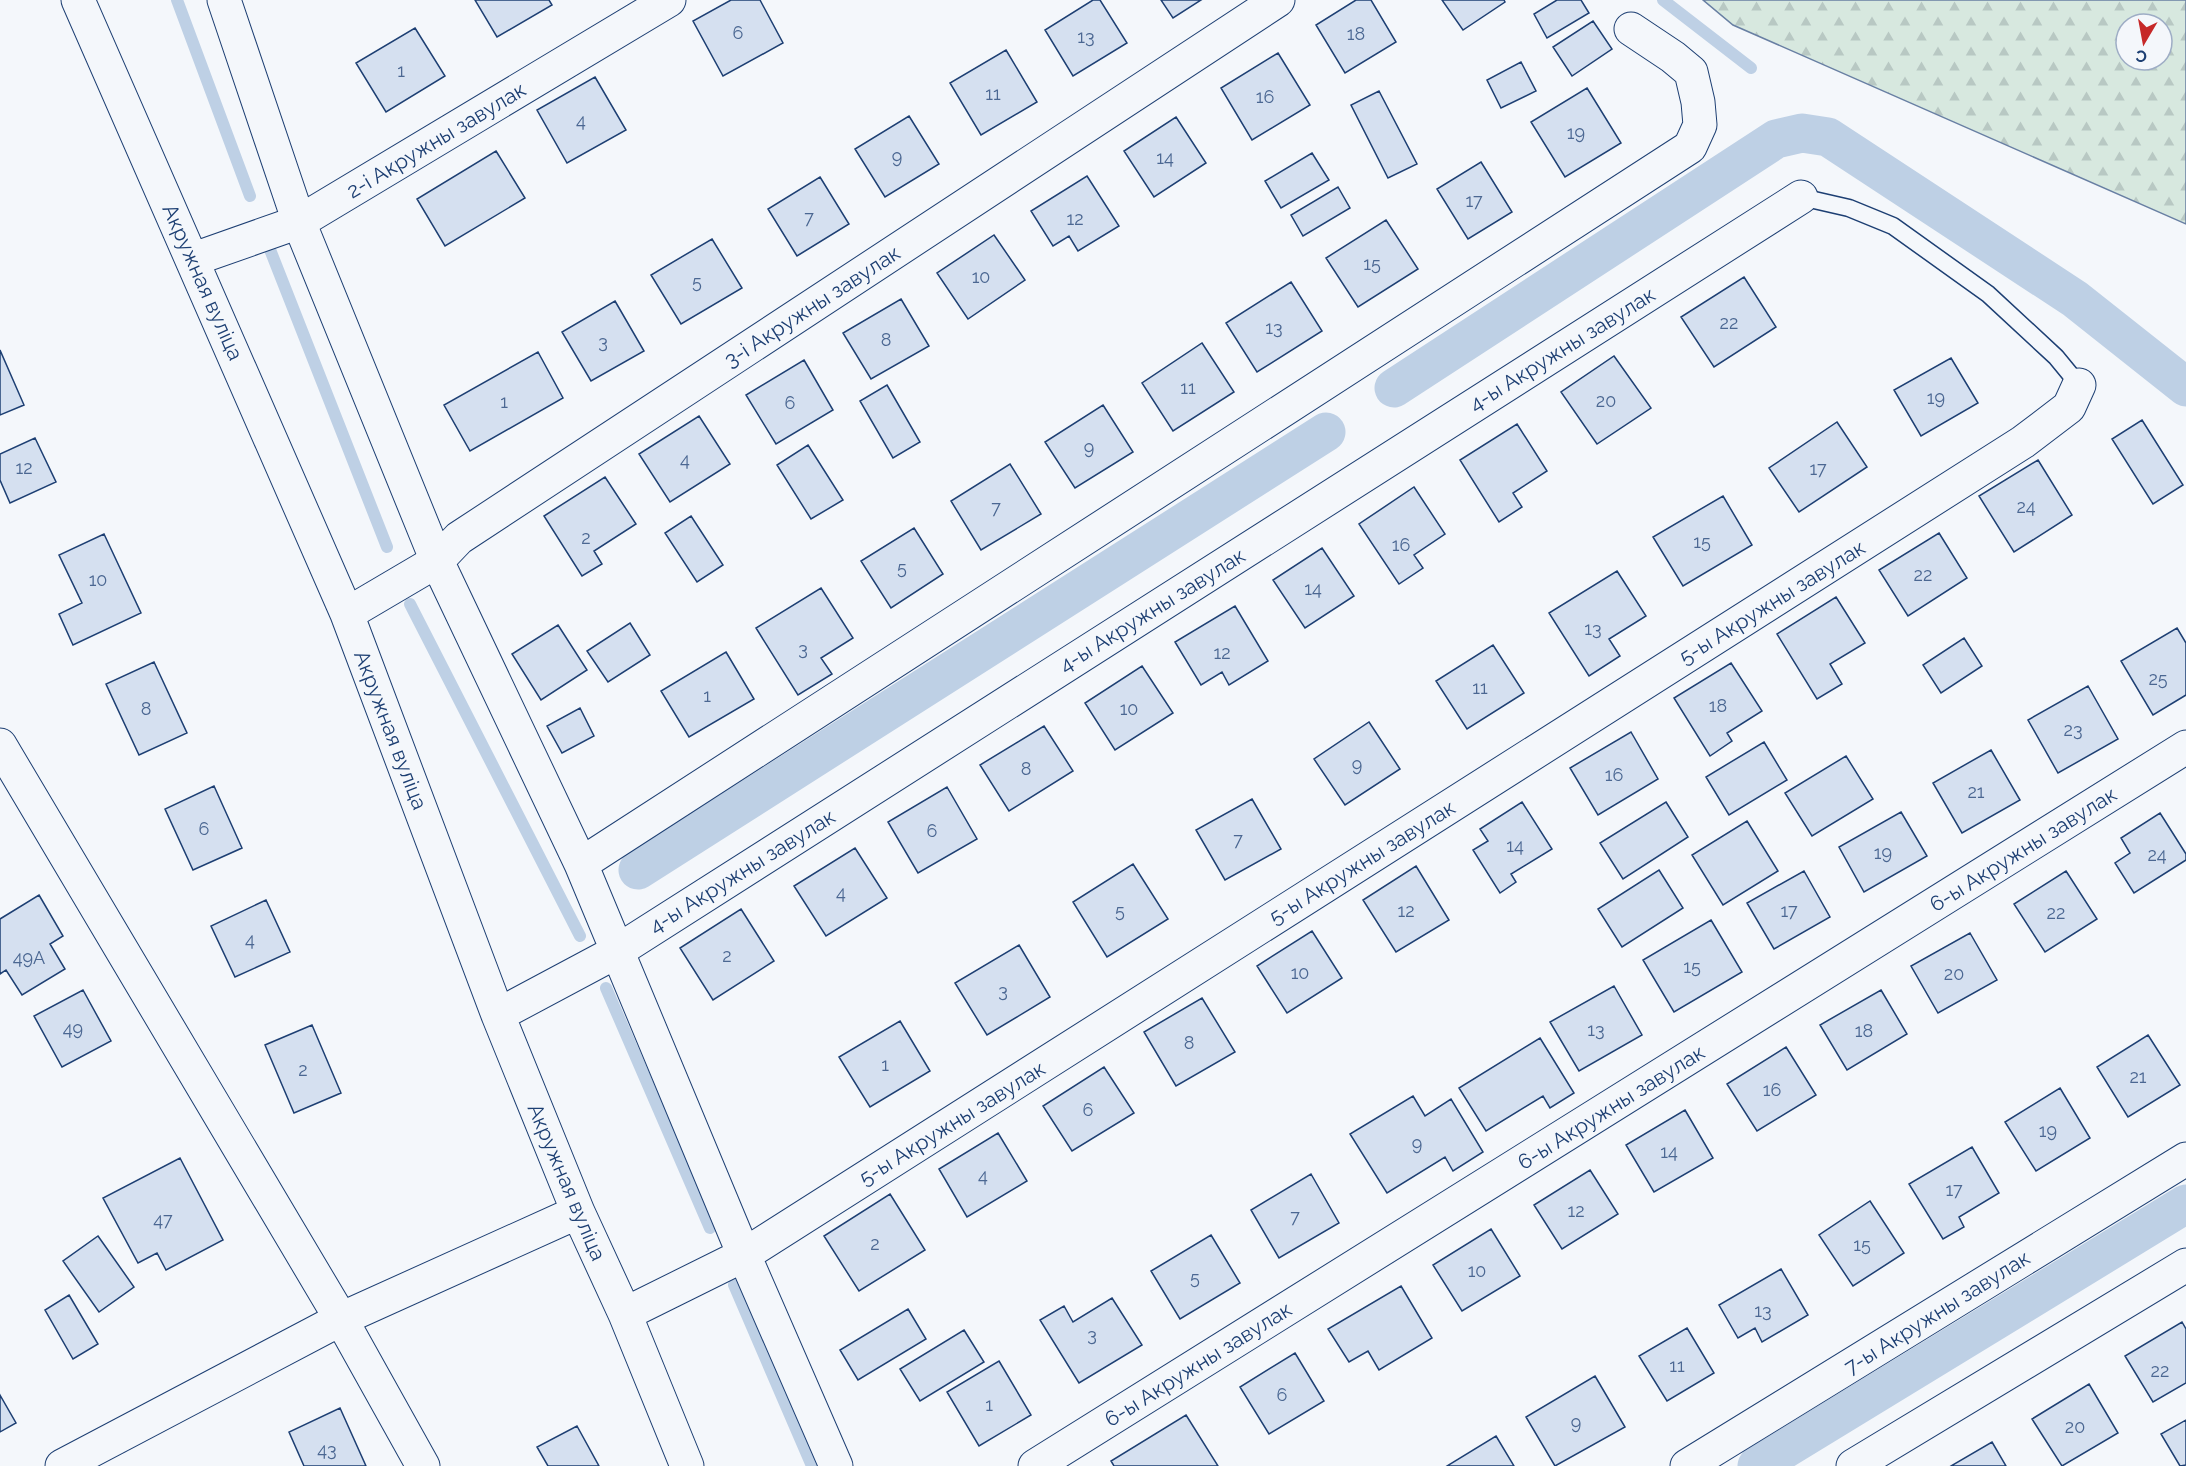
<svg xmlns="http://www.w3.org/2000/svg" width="2186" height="1466" viewBox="0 0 2186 1466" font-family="Raleway,sans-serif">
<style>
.forest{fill:url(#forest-firs);stroke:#687fa3;stroke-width:1.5;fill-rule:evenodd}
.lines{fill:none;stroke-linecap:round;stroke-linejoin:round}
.stream{stroke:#bed0e5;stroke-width:12}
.canal{stroke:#bed0e5;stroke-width:39}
.building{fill:#d5e0f0;stroke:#1d3f73;stroke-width:1.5}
.lane-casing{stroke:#1d3f73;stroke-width:19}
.street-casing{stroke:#1d3f73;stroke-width:35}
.lane{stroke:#f4f7fb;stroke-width:16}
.street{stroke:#f4f7fb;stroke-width:33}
.labels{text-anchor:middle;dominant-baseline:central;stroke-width:4.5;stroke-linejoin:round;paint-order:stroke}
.number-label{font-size:18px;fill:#4b6792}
.street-label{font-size:21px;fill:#1d3f73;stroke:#f4f7fb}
</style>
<defs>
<pattern id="forest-firs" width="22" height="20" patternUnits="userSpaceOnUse" patternTransform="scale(1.5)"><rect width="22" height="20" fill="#d7e8df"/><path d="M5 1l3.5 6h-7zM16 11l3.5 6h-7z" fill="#b8c8c3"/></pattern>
</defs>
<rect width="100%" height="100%" fill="#f4f7fb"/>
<!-- forest -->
<path class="forest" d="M1703,0h483v224l-453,-199zM2126,24h36v36h-36z"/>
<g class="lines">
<!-- stream -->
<path class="stream" d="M177,0l73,196
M1663,0l88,68
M269,247l118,300
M410,604l170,332
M606,988l104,240
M734,1285l78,181"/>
<!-- canal -->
<path class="canal" d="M1394,388l382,-249 26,-6 26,4 247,162 111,88
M638,870l688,-438
M1757,1466l429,-262"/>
</g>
<!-- building -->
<path class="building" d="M475,0h74l3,5 -55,32z
M731,0h29l23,43 -60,33 -30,-55z
M1093,0h7l27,43 -54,33 -28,-46z
M1161,0h40l-28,18z
M1356,0h15l25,42 -51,31 -29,-48z
M1442,0h62l1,2 -42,28z
M1557,0h24l8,13 -42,25 -13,-24z
M1593,21l19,28 -40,27 -19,-29z
M415,28l30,48 -59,36 -30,-49z
M1006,50l31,52 -56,33 -31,-52z
M1278,53l32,52 -58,35 -31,-52z
M1521,62l15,29 -35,17 -14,-28z
M595,77l31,53 -59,33 -30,-53z
M1587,88l34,55 -56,34 -34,-55z
M1379,91l38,73 -29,14 -37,-73z
M909,116l30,48 -54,33 -30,-48z
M1176,117l30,46 -52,34 -30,-46z
M496,151l29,47 -80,48 -28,-47z
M1312,153l17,27 -48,28 -16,-27z
M1481,162l31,50 -44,27 -31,-50z
M1087,176l32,50 -41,25 -9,-15 -16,10 -22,-35z
M820,177l29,47 -52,32 -29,-47z
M1338,187l12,21 -47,28 -12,-21z
M1386,220l32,49 -60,38 -32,-49z
M994,235l31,45 -57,39 -31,-46z
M712,239l30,49 -61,36 -30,-49z
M1744,277l32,50 -62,40 -33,-50z
M1291,282l31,49 -65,41 -31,-49z
M901,299l28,47 -58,33 -28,-46z
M615,301l29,50 -53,30 -29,-49z
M1202,343l32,49 -61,39 -31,-48z
M0,350l24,55 -24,10z
M538,352l25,46 -93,53 -26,-46z
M1614,356l37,52 -54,36 -36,-52z
M1951,358l27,45 -57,33 -27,-46z
M804,360l29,50 -57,34 -30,-49z
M887,385l33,57 -27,16 -33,-57z
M1103,405l30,47 -58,36 -30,-46z
M699,416l31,48 -60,38 -31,-48z
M2142,420l41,65 -30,19 -41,-65z
M1837,422l30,45 -68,45 -30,-44z
M1517,424l30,47 -34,22 9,14 -23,15 -39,-62z
M35,438l21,44 -46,21 -10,-23v-26z
M808,445l35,55 -32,19 -34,-54z
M2038,460l34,55 -58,37 -35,-56z
M1010,464l31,50 -60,36 -30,-49z
M605,477l31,47 -42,27 8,13 -20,12 -38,-60z
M1414,487l31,47 -31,21 9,13 -24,16 -40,-60z
M1723,496l29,49 -69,41 -30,-49z
M691,516l32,49 -26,17 -32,-49z
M914,528l29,46 -52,34 -30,-47z
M1939,533l28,45 -59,38 -29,-46z
M104,534l37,79 -68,32 -14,-31 23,-11 -23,-48z
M1322,548l32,48 -49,32 -32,-48z
M1617,571l29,45 -37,23 11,17 -31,20 -40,-63z
M821,588l32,50 -32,20 11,16 -34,21 -42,-67z
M1836,597l29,46 -35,21 12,20 -25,15 -40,-65z
M1235,606l33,55 -39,24 -7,-13 -21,13 -26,-43z
M630,623l20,32 -42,27 -21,-31z
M558,625l29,45 -46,30 -29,-46z
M2177,628l9,15v52l-33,20 -32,-54z
M1964,638l18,28 -41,27 -18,-28z
M1493,645l31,48 -57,36 -31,-48z
M726,652l28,47 -65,38 -28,-46z
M154,662l33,71 -48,22 -33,-71z
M1731,663l31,48 -35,22 5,8 -22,15 -36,-58z
M1142,666l31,47 -58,37 -30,-47z
M2088,686l30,53 -60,34 -30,-53z
M580,708l14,28 -32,17 -15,-27z
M1369,722l31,47 -55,36 -31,-46z
M1044,726l29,45 -64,40 -29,-46z
M1631,732l27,47 -60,36 -28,-47z
M1764,742l23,38 -58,35 -23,-38z
M1991,750l29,50 -58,33 -29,-50z
M1846,756l27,43 -61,37 -27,-43z
M214,786l28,62 -49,22 -28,-61z
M947,787l30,52 -59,34 -30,-51z
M1252,799l29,50 -56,31 -29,-50z
M1522,802l30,47 -41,25 5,8 -16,11 -27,-43 15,-9 -8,-12z
M1666,802l22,35 -65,42 -23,-36z
M1901,812l26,44 -63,36 -25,-45z
M2160,813l26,41v6l-52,33 -19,-30 15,-10 -9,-15z
M1747,821l31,50 -55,34 -31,-50z
M855,848l32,50 -61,38 -32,-50z
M1133,864l35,55 -61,38 -34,-55z
M1416,866l33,54 -53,32 -33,-52z
M1659,870l24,38 -61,39 -24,-38z
M1804,871l26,46 -56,32 -27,-46z
M2066,871l31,48 -52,33 -31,-48z
M39,895l24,41 -13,8 15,25 -43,26 -16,-25 -6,4v-55z
M266,900l24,52 -55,25 -24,-51z
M741,909l33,52 -61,39 -33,-52z
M1711,920l31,52 -68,40 -31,-52z
M1312,931l30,47 -55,35 -30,-47z
M1970,933l27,47 -59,33 -27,-47z
M1019,945l31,52 -63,38 -32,-52z
M1614,986l28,49 -63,36 -29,-49z
M83,990l28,51 -49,26 -28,-51z
M1881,990l26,44 -60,36 -27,-45z
M1202,998l33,54 -59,34 -32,-54z
M900,1021l30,50 -60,36 -31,-50z
M312,1025l29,68 -47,20 -29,-68z
M2148,1035l32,50 -52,32 -31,-50z
M1540,1038l34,55 -24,15 -7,-12 -57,35 -27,-43z
M1786,1047l30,48 -59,36 -30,-47z
M1104,1067l30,46 -62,38 -29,-45z
M2060,1088l30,50 -54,33 -31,-49z
M1413,1096l12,20 26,-17 32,53 -30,19 -8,-14 -58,36 -37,-59z
M1685,1110l28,48 -59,34 -28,-47z
M998,1133l29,48 -60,36 -28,-48z
M1972,1147l27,46 -40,24 5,10 -21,12 -34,-55z
M180,1158l43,82 -57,30 -9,-17 -19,10 -35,-65z
M1590,1170l28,44 -56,35 -28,-44z
M1311,1174l28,49 -60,35 -28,-48z
M890,1194l35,56 -66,41 -35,-55z
M1870,1201l34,52 -51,33 -34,-51z
M1491,1229l29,47 -58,35 -29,-46z
M1211,1235l29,48 -60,36 -29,-48z
M98,1236l36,51 -35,25 -36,-51z
M1781,1269l27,46 -46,27 -7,-14 -17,10 -19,-33z
M1401,1286l31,52 -53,32 -11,-19 -19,11 -21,-33z
M69,1295l29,49 -25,15 -28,-49z
M1112,1298l30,47 -63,38 -39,-63 24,-14 9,16z
M908,1309l18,30 -68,41 -18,-30z
M2182,1322l4,7v54l-33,19 -28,-46z
M1687,1328l27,45 -47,28 -28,-45z
M964,1330l20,32 -64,39 -20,-32z
M1295,1353l29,48 -55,33 -29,-47z
M999,1361l32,54 -52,31 -32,-54z
M1595,1376l30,51 -70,39 -29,-49z
M2089,1384l29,49 -56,33 -30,-47z
M0,1395l16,28 -16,9z
M340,1408l26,58h-62l-15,-34z
M1186,1415l32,51h-104l-3,-5z
M2186,1420v45l-6,1 -19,-32z
M577,1426l22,40h-51l-11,-19z
M1496,1436l18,30h-67z
M1992,1442l14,24h-55z"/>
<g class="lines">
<defs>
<path id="lane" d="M1801,197l48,11 44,18 95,68 68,63 23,28"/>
<path id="street" d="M78,0l269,614 151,401 80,197 47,102 62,152
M224,0l75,222 138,339 144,303 163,391 92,211
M194,259l105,-37 370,-222
M347,614l90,-53 22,-23 819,-538
M0,745l341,574 82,147
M581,864l1109,-717 10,-22 -2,-23 -7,-30 -18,-15 -42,-28
M498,1015l118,-63 1185,-755
M625,1314l119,-59 1279,-813 46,-35 10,-22
M62,1466l279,-147 237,-107
M1035,1466l1151,-719
M1687,1466l499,-307
M1853,1466l333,-201"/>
</defs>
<!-- lane casing -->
<use href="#lane" class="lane-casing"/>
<!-- street casing -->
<use href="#street" class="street-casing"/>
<!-- lane -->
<use href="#lane" class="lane"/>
<!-- street -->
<use href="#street" class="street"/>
</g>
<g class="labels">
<!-- number labels -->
<g class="number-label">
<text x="738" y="32">6</text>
<text x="1356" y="33">18</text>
<text x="1086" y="36">13</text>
<text x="401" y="70">1</text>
<text x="993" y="93">11</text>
<text x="1265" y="96">16</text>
<text x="581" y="120">4</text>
<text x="1576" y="132">19</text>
<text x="897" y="156">9</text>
<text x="1165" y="157">14</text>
<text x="1474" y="200">17</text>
<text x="809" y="217">7</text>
<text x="1075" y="218">12</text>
<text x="1372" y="263">15</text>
<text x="981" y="276">10</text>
<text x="697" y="281">5</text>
<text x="1729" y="322">22</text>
<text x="1274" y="327">13</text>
<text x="886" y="339">8</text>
<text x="603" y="341">3</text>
<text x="1188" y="387">11</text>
<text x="1936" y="397">19</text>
<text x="1606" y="400">20</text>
<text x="504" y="401">1</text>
<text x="790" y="402">6</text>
<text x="1089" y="447">9</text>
<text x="685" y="459">4</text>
<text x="24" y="467">12</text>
<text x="1818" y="468">17</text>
<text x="2026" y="506">24</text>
<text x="996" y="507">7</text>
<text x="586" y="537">2</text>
<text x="1702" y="541">15</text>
<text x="1401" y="544">16</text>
<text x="902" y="567">5</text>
<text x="1923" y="574">22</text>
<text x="98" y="579">10</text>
<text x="1313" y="588">14</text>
<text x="1593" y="628">13</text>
<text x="803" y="648">3</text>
<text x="1222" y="652">12</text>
<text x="2158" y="678">25</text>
<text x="1480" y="687">11</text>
<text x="707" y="695">1</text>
<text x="1718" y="705">18</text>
<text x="146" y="708">8</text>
<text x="1129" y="708">10</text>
<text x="2073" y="729">23</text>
<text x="1357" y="764">9</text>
<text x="1026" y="768">8</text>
<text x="1614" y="774">16</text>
<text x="1976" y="791">21</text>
<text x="204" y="828">6</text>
<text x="932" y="830">6</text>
<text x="1238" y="839">7</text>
<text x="1515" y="845">14</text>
<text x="1883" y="852">19</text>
<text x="2157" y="854">24</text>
<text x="841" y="892">4</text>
<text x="1120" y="910">5</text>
<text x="1406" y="910">12</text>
<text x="1789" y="910">17</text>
<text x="2056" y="912">22</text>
<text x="250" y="939">4</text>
<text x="727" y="955">2</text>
<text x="29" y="957">49А</text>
<text x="1692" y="966">15</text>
<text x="1300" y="972">10</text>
<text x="1954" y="973">20</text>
<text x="1003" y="990">3</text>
<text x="73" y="1028">49</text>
<text x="1596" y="1029">13</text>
<text x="1864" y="1030">18</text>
<text x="1189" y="1042">8</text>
<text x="885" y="1064">1</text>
<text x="303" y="1069">2</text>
<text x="2138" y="1076">21</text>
<text x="1772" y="1089">16</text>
<text x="1088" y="1109">6</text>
<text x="2048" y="1130">19</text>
<text x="1417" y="1143">9</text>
<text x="1669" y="1151">14</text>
<text x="983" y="1175">4</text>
<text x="1954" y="1189">17</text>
<text x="1576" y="1210">12</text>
<text x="1295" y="1216">7</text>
<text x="163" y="1219">47</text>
<text x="875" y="1243">2</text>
<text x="1862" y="1244">15</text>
<text x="1477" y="1270">10</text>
<text x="1195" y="1277">5</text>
<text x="1763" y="1310">13</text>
<text x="1092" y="1334">3</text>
<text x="1677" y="1365">11</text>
<text x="2160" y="1370">22</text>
<text x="1282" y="1394">6</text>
<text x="989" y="1404">1</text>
<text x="1576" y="1422">9</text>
<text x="2075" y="1426">20</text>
<text x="327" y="1449">43</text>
</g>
<!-- street labels -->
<g class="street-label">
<text transform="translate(436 140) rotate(-31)">2-і Акружны завулак</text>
<text transform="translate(203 282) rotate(66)">Акружная вуліца</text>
<text transform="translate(812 306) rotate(-33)">3-і Акружны завулак</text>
<text transform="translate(1562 349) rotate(-32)">4-ы Акружны завулак</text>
<text transform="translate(1772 602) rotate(-32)">5-ы Акружны завулак</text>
<text transform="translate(1152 610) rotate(-32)">4-ы Акружны завулак</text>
<text transform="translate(391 730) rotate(69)">Акружная вуліца</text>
<text transform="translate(2023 849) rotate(-32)">6-ы Акружны завулак</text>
<text transform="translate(1362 862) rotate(-32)">5-ы Акружны завулак</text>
<text transform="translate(742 871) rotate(-32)">4-ы Акружны завулак</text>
<text transform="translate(1611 1107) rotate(-32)">6-ы Акружны завулак</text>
<text transform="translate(952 1123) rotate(-32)">5-ы Акружны завулак</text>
<text transform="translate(567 1182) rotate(67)">Акружная вуліца</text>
<text transform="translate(1937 1312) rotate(-32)">7-ы Акружны завулак</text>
<text transform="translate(1198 1364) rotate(-32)">6-ы Акружны завулак</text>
</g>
</g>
<!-- north arrow -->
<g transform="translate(2144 42) rotate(190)"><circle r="28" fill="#f4f7fb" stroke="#9eadc5" stroke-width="1.5"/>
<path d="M0-4.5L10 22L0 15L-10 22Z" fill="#c62828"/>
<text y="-9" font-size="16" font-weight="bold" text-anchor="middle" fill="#1d3f73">С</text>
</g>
</svg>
